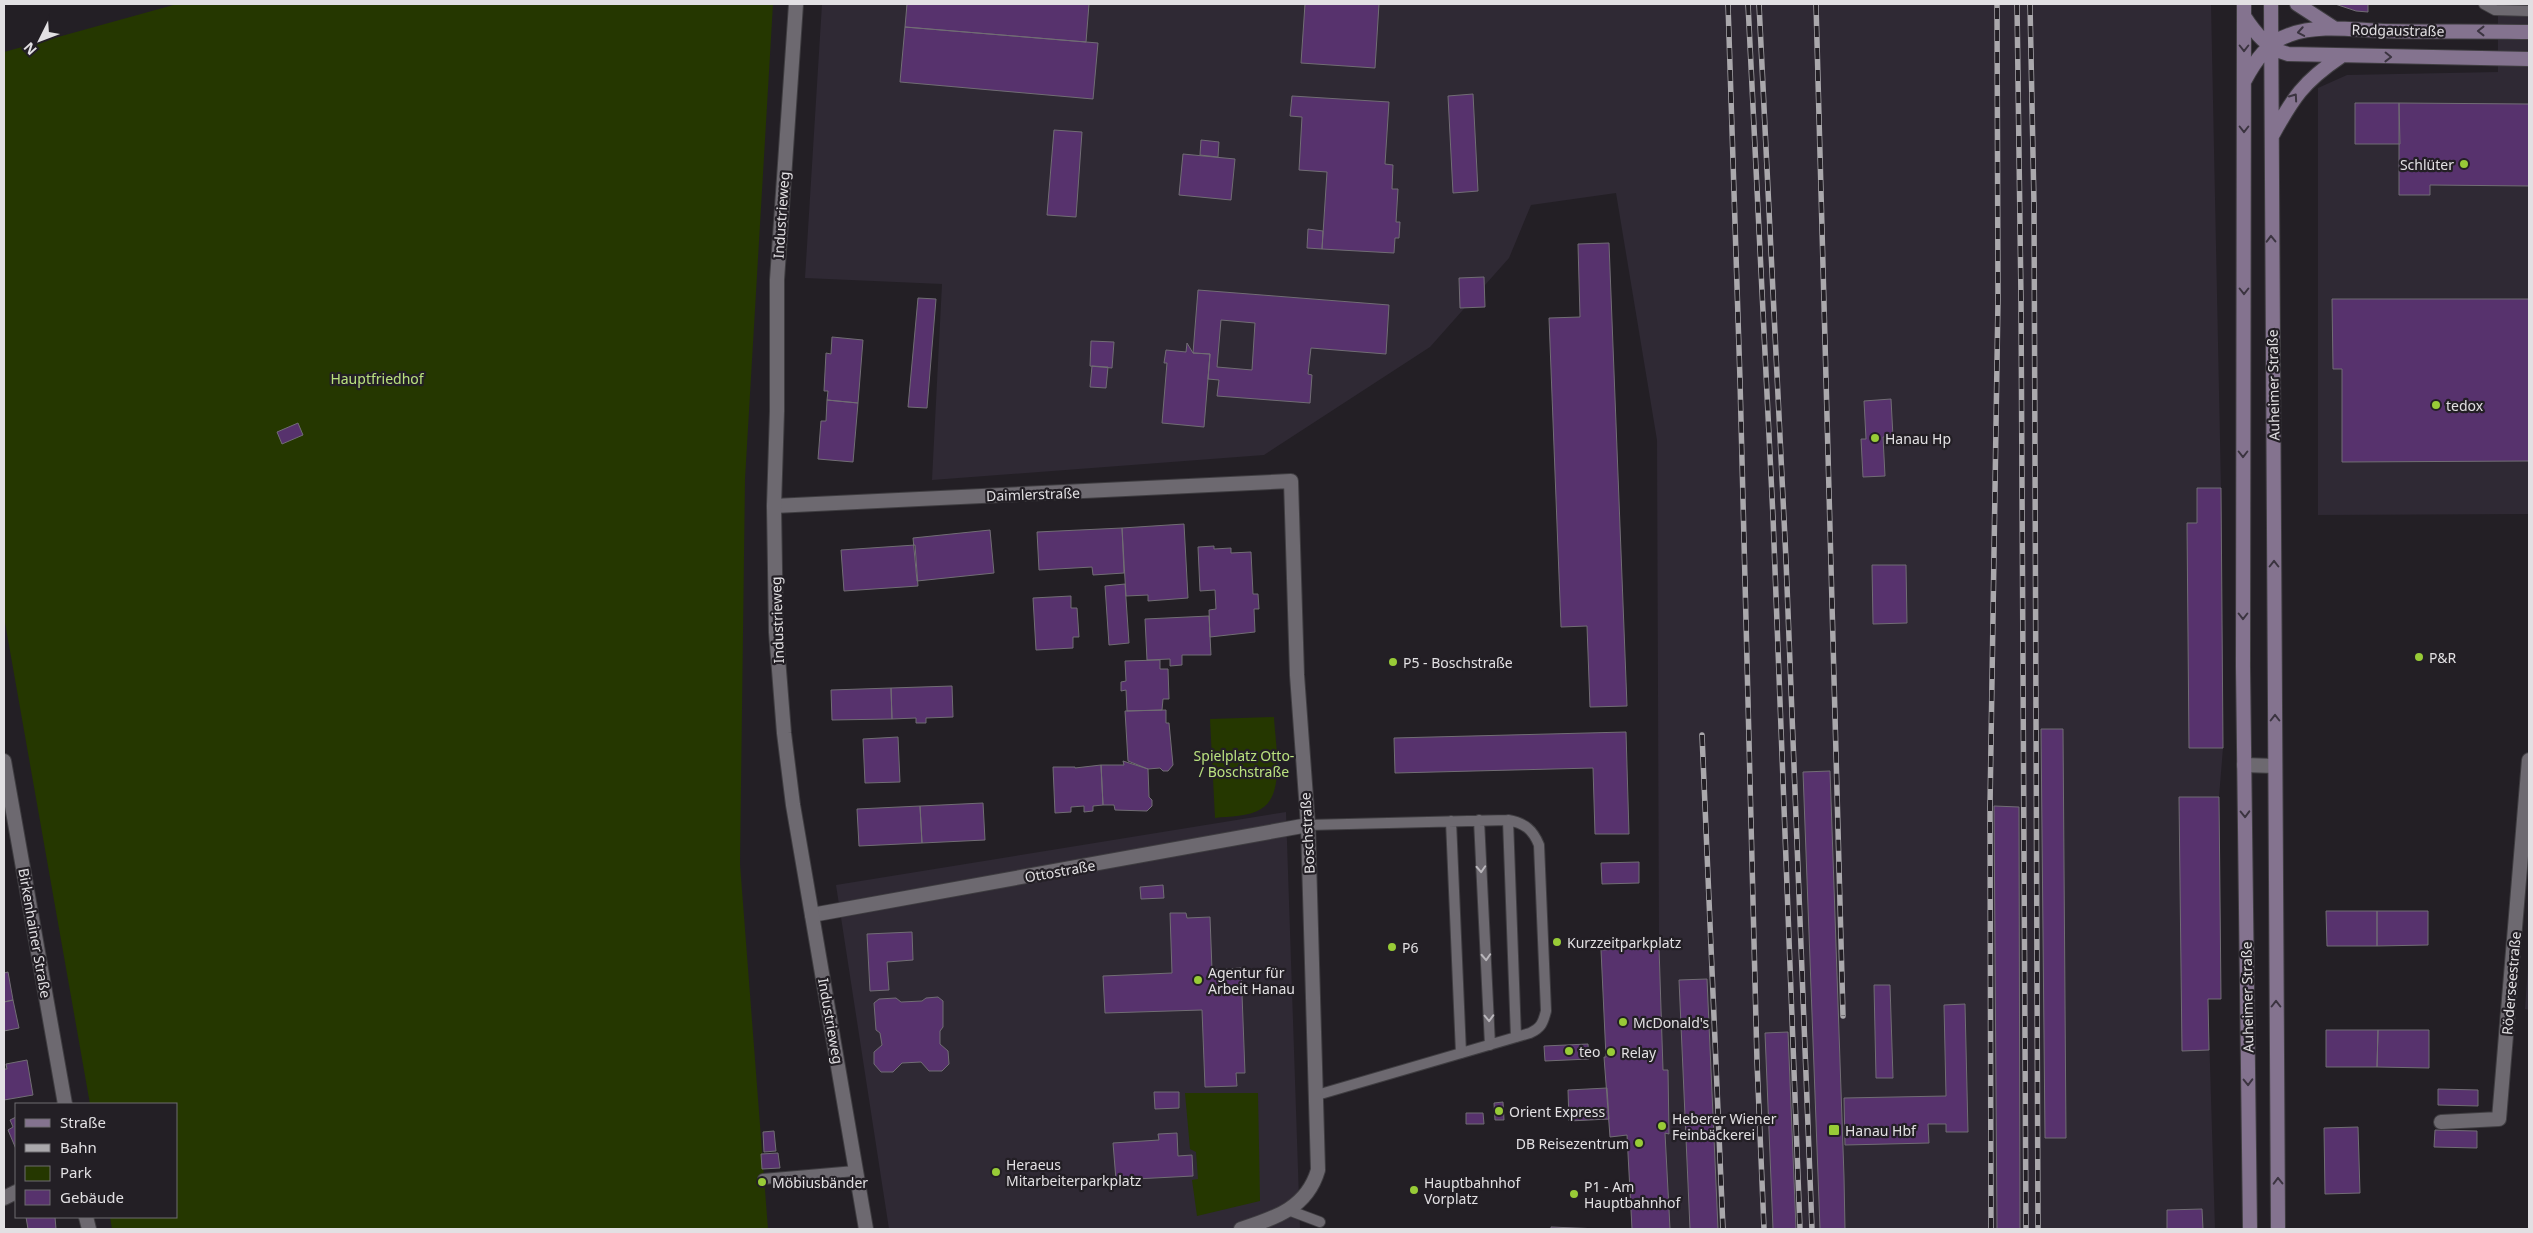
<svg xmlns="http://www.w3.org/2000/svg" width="2533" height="1233" viewBox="0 0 2533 1233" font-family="'Noto Sans',sans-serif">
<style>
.built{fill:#2f2934}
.green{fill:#253700}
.building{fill:#57326d;stroke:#716d74;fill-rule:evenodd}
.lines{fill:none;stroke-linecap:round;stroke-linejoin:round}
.service-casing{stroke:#3f3d41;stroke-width:12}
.minor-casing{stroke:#3f3d41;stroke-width:16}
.tertiary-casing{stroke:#3f3d41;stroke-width:16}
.secondary-casing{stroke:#3f3d41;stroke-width:16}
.service{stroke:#6d6970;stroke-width:10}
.minor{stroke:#6d6970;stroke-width:14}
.tertiary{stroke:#6d6970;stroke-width:14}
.secondary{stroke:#84738f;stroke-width:14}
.rail-casing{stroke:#aaa8ac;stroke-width:5.5}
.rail{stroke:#231f25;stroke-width:4;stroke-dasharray:11;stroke-linecap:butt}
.oneway{stroke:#3b3440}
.oneway2{stroke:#b9b6bb}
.poi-dot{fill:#98cb37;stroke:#231f25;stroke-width:2}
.labels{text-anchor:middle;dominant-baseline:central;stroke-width:4.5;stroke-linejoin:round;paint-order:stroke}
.street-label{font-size:14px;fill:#e2e0e3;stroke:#231f25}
.poi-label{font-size:14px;fill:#e2e0e3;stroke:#231f25;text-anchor:start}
.park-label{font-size:14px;fill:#bae27f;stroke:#231f25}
</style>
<rect width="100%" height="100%" fill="#231f25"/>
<!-- built -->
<path class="built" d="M822,4h1389l10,484 2,260 -4,49 2,202h-13l7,230h-583l-5,-93 -17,1 -6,-80h2l-5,-107 58,-4 -2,-506 -41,-247 -85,12 -22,53 -79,89 -166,108 -332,25 10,-196 -137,-6z
M2498,4h31v510l-211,1v-427l29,-13 151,-3z
M1286,812l14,417h-411l-53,-344z
M2529,953v57l-4,-1z"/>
<!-- green -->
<path class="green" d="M177,4h596l-28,475 -5,385 28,365h-656l-2,-12h66v-113h-86l-86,-487v-565z
M1274,717c1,25 12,78 -13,92 -12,8 -32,7 -46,9l-5,-99z
M1185,1093h73l2,108 -63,15 -5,-36 6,-1 -2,-27 -6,-3z"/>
<!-- building -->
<path class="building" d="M907,4h182l-3,38 -181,-15z
M1305,4h74l-4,64 -74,-5z
M2335,4h33v8l-12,-1z
M905,27l193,16 -5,56 -193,-17z
M1473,94l5,97 -25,2 -5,-97z
M1292,96l97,6 -4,62 8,1 -1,24h6l-2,33h4l-1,16h-4l-1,15 -72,-4 5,-77 -28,-2 3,-53 -12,-1z
M2355,103h44l1,41h-45z
M2399,103l130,1v82l-99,-1v10h-31z
M1054,130l28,2 -6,85 -29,-2z
M1201,140l18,2 -1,15 -18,-2z
M1183,154l52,5 -4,41 -52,-5z
M1308,229l15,2 -1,18 -15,-1z
M1609,243l18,463 -37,1 -3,-81 -26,1 -12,-309 31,-1 -2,-73z
M1484,277l1,30 -25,1 -1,-30z
M1198,290l191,15 -3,49 -75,-6 -3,26 4,1 -2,28 -93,-7 2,-16 -11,-1 2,-25 -17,-1zM1221,320l34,3 -3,47 -35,-3z
M918,298l18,1 -9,109 -19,-1z
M2332,299h197v162l-187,1v-93h-9z
M832,337l31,3 -5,63 -31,-3 1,-9h-4l2,-38 5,1z
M1091,341l23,1 -2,26 -22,-2z
M1187,343l6,10 17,1 -6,73 -42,-4 5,-60h-3l2,-13 20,2z
M1092,366l16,1 -2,21 -16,-1z
M1891,399l2,38h-10l2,39 -22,1 -2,-38h5l-2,-38z
M827,400l31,3 -5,59 -35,-3 3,-38h5z
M298,423l5,12 -21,9 -5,-12z
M2197,488h24l2,260h-34l-2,-225h10z
M1184,524l4,74 -40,3v-6l-22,1 -4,-68z
M1122,528l2,45 -31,2 -1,-8 -53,3 -2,-38z
M990,530l4,43 -77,8 -4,-43z
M915,545l3,41 -74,5 -3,-41z
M1214,546v3l17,-1v5l20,-1 2,42h5l1,15h-5l1,23 -45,5 -1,-27 7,-1 -1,-19 -15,1 -2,-44z
M1872,565h34l1,58 -34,1z
M1125,584l4,59 -20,2 -4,-59z
M1071,596v12h6l2,29h-6v11l-37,2 -3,-52z
M1209,616l2,39h-29v10l-12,1v-7l-23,1 -2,-41z
M1160,660v9h8l1,30h-6l-1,11 -35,1 -1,-21 -5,1v-9l5,-1 -1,-20z
M952,686l1,31 -27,1v5h-10v-5l-24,1 -1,-31z
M891,688l1,31 -60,1 -1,-30z
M1166,710v13h3l4,42 -5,6h-5l-3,-3 -12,1 -20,-8 -3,-50z
M2041,729h22l3,409h-21z
M1626,732l3,102h-34l-2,-66 -198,5 -1,-35z
M898,737l2,45 -35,1 -2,-44z
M1123,761l25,8 1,28 3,3v6l-5,5 -32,-1 -1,-5h-11l-2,-40h23z
M1101,765l2,40 -10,1v5l-9,1v-6l-13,1v5l-16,1 -2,-46h22v1z
M1830,771l14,406 1,52h-25l-17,-457z
M2179,797h40l2,202h-13l1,51 -27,1z
M983,803l2,37 -63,3 -2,-37z
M920,806l2,37 -63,3 -2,-37z
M1994,806l25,1 1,422h-23z
M1639,862v21l-37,1 -1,-21z
M1163,885l1,13 -23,1 -1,-12z
M2326,911h51v35h-50z
M2377,911h51v34l-51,1z
M1170,913h16l1,5 23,-1 2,53 29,-2 4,105h-9l1,13 -32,1 -3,-77 -97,3 -2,-37 69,-3z
M912,932l1,28 -26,2 2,28 -19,1 -3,-57z
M1659,947l4,123h5l1,64 -4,-1 5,96h-38l-5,-94 -17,2 -6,-80h2l-5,-107z
M8,972l5,28 -9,2v-29z
M1707,979l11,250h-28l-11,-249z
M1874,985h16l3,93h-17z
M938,997l5,4v26l-3,4v13l8,7 1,13 -7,7h-13l-8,-9 -19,1 -9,9h-12l-7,-8v-12l8,-7 -2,-12 -4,-3 -2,-27 5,-4 17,-1 5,4 21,-1 4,-3z
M13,1000l6,28 -15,3v-29z
M1965,1004l3,128h-22v-8h-18l1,19 -84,2 -1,-47 102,-2 -2,-91z
M2326,1030h52l-1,37h-51z
M2378,1030h51v38l-52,-1z
M1788,1032l8,197h-23l-8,-196z
M1588,1044l1,15 -44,2 -1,-15z
M27,1060l6,35 -29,5v-31h3l-1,-5z
M1607,1088l2,31 -40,2 -1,-31z
M2438,1089l40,1v16l-40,-1z
M1154,1092h25v16l-24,1z
M1503,1102l1,18h-9l-1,-17z
M1466,1113h17l1,11h-18z
M16,1117v32l-8,-19 5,-3 -3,-7z
M2358,1127l2,66 -35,1 -1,-66z
M2435,1130l42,1v17l-43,-1z
M774,1131l2,20 -12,1 -1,-20z
M1177,1133l1,23 14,-1 1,21 -77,4 -3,-37 46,-3 -1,-6z
M778,1153l2,15 -18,1 -1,-15z
M2202,1209l1,20h-36v-19z
M26,1217h29l1,12h-28z
M1551,1227l49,2h-49z"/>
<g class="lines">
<defs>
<path id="service" d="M2484,4l11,6 34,1
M1479,820l11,225
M1508,820l8,217
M1451,821l10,232
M1308,825l200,-5c17,3 25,10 31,25l7,166c-3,12 -5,17 -16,22l-213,62
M763,1179l92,-8
M1288,1210l32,12"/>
<path id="minor" d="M774,506l517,-25 6,194 11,150 10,345c-11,38 -43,48 -77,59
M4,761l61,343
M2244,765l31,1
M812,915l496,-90
M2441,1122l58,-3 30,-359
M4,1198l12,-6
M86,1217l3,12"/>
<path id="tertiary" d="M796,4l-19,276v131l-3,95 2,126 8,101 9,72 73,424"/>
<path id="secondary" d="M2244,4l-1,663 7,562
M2271,4l7,1225
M2297,4l37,24
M2244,16c11,17 24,33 44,38l241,5
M2245,80c10,-19 23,-38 44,-45 30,-11 64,-5 95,-4 48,1 97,0 145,1
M2272,136c21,-38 31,-54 68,-79"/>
</defs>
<!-- service casing -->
<use href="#service" class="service-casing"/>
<!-- minor casing -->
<use href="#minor" class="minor-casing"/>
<!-- tertiary casing -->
<use href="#tertiary" class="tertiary-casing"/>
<!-- secondary casing -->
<use href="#secondary" class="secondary-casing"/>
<!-- service -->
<use href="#service" class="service"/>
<!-- minor -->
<use href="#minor" class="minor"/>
<!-- tertiary -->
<use href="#tertiary" class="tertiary"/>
<!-- secondary -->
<use href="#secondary" class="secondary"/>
<defs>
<path id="rail" d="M1728,4l12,376 17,682 7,167
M1748,4l25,513 27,712
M1759,4l27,556 26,669
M1816,4l27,1012
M2017,4l4,295 5,930
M2030,4l4,201 4,1024
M1702,735l21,494
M1991,1229l-1,-422 8,-508 -1,-295"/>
</defs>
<!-- rail casing -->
<use href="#rail" class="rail-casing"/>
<!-- rail -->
<use href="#rail" class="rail"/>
</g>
<!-- one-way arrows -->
<defs><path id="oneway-chevron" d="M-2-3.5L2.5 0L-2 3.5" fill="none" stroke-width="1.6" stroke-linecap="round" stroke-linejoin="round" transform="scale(1.25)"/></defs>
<g class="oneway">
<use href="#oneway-chevron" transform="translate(2481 31) rotate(-180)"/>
<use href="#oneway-chevron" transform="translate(2301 32) rotate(170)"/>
<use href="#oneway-chevron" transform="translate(2244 48) rotate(90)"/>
<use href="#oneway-chevron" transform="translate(2388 57) rotate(1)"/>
<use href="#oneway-chevron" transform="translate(2294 97) rotate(-55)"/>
<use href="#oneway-chevron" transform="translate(2244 129) rotate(90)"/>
<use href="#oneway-chevron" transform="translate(2271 239) rotate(-91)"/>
<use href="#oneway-chevron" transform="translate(2244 291) rotate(90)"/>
<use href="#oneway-chevron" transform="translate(2243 454) rotate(90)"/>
<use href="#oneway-chevron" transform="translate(2274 564) rotate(-90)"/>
<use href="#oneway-chevron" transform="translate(2243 616) rotate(90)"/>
<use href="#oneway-chevron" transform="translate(2275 718) rotate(-90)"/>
<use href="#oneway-chevron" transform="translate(2245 814) rotate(89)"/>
<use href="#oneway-chevron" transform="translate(2276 1004) rotate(-90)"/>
<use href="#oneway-chevron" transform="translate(2248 1082) rotate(89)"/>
<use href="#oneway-chevron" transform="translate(2278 1181) rotate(-91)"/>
</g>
<g class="oneway2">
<use href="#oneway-chevron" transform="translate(1481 869) rotate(87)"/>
<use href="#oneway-chevron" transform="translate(1486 957) rotate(87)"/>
<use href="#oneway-chevron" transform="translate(1489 1018) rotate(88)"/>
</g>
<!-- markers -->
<g class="poi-dot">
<circle cx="2464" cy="164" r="5"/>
<circle cx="2436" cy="405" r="5"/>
<circle cx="1875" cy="438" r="5"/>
<circle cx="2419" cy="657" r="5"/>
<circle cx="1393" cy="662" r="5"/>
<circle cx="1557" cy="942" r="5"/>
<circle cx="1392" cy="947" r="5"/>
<circle cx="1198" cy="980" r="5"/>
<circle cx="1623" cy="1022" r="5"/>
<circle cx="1569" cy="1051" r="5"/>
<circle cx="1611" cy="1052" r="5"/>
<circle cx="1499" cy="1111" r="5"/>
<circle cx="1662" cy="1126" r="5"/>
<rect x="1828" y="1124" width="12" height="12" rx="2.5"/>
<circle cx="1639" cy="1143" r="5"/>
<circle cx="996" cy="1172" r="5"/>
<circle cx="762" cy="1182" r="5"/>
<circle cx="1414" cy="1190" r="5"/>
<circle cx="1574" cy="1194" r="5"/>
</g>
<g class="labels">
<!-- street labels -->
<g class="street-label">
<text transform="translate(2398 30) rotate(1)">Rodgaustraße</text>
<text transform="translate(781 215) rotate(-86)">Industrieweg</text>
<text transform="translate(2273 385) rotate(-91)">Auheimer Straße</text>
<text transform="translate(1033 494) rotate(-2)">Daimlerstraße</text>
<text transform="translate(777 620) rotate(-92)">Industrieweg</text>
<text transform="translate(1307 833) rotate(-93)">Boschstraße</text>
<text transform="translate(1060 871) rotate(-10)">Ottostraße</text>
<text transform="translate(35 933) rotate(80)">Birkenhainer Straße</text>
<text transform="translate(2511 983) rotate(-85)">Röderseestraße</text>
<text transform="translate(2247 997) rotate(-91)">Auheimer Straße</text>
<text transform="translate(831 1021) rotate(80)">Industrieweg</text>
</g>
<!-- poi labels -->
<g class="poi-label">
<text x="2454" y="164" text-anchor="end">Schlüter</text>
<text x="2446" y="405">tedox</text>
<text x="1885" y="438">Hanau Hp</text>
<text x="2429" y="657">P&amp;R</text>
<text x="1403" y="662">P5 - Boschstraße</text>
<text x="1567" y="942">Kurzzeitparkplatz</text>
<text x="1402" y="947">P6</text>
<text x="1208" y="972">Agentur für<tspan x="1208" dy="16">Arbeit Hanau</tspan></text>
<text x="1633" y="1022">McDonald's</text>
<text x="1579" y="1051">teo</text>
<text x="1621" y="1052">Relay</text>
<text x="1509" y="1111">Orient Express</text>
<text x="1672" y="1118">Heberer Wiener<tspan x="1672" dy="16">Feinbäckerei</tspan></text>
<text x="1845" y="1130">Hanau Hbf</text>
<text x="1629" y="1143" text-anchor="end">DB Reisezentrum</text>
<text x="1006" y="1164">Heraeus<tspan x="1006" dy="16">Mitarbeiterparkplatz</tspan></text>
<text x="772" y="1182">Möbiusbänder</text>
<text x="1424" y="1182">Hauptbahnhof<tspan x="1424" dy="16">Vorplatz</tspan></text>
<text x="1584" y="1186">P1 - Am<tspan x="1584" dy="16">Hauptbahnhof</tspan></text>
</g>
<!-- park labels -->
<g class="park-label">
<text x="377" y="378">Hauptfriedhof</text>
<text x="1244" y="755">Spielplatz Otto-<tspan x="1244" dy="16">/ Boschstraße</tspan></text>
</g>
</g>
<!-- border -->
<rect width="2533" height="1233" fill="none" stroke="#e2e0e3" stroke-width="10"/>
<!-- legend -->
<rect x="15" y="1103" width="162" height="115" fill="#231f25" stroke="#6f6c71"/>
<rect x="25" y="1119" width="25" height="8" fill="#84738f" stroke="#6f6c71"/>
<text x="60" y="1128" font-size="15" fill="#e2e0e3">Straße</text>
<rect x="25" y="1144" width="25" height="8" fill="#aaa8ac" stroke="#6f6c71"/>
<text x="60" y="1153" font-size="15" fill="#e2e0e3">Bahn</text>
<rect x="25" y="1166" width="25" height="15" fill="#253700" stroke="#6f6c71"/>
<text x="60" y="1178" font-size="15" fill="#e2e0e3">Park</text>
<rect x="25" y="1190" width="25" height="15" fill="#57326d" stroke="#6f6c71"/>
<text x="60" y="1203" font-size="15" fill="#e2e0e3">Gebäude</text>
<!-- north arrow -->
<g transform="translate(40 40) rotate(228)" stroke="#231f25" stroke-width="4" paint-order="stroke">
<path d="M0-4L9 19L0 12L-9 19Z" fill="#e2e0e3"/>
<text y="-8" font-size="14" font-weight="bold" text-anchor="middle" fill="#e2e0e3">N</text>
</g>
</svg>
